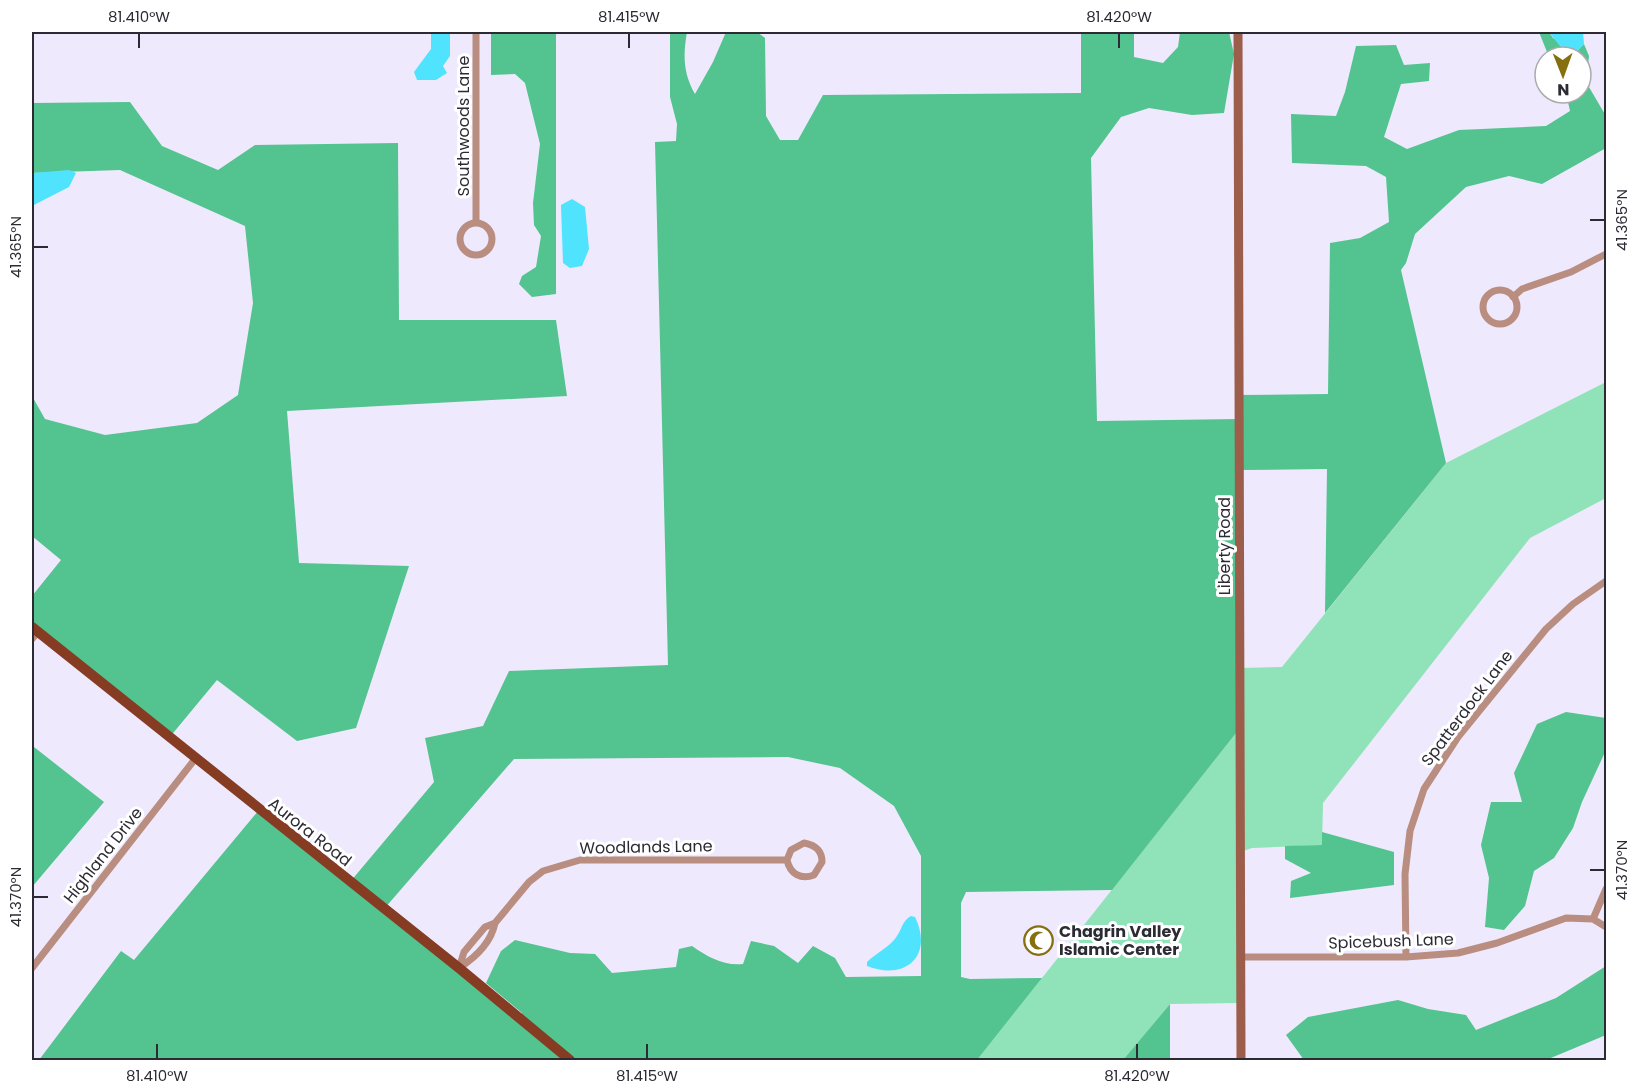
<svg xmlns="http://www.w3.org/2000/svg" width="1638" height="1092" viewBox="0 0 1638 1092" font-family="Poppins,sans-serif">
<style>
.green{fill:#90e2b8}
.forest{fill:#53c38f;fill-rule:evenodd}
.water{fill:#4fe3fd}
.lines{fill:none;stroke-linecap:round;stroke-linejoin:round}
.street{stroke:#b98d7f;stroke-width:7}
.secondary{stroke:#9c5e4a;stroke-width:9}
.primary{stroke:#853c23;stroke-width:10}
.ticks{fill:none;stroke:#2c2a33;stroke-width:2}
.labels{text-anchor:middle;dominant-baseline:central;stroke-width:6;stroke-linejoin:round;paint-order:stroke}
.street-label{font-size:16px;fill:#2c2a33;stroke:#fff}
.poi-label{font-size:16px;font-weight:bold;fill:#2c2a33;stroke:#fff;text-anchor:start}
.neatline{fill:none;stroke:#2c2a33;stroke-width:2}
.ticks-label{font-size:15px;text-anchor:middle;fill:#2c2a33}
</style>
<rect width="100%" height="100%" fill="#eee9fd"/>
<!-- green -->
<path class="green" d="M1606,382v116l-76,40 -207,265 -1,42 -70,3 -12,4v151l-70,1 -47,56h-146l263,-332v-60l42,-1 164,-204z"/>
<!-- forest -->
<path class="forest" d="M491,32h65v262l-24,3 -13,-13 3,-8 14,-9 5,-31 -7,-11 -1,-22 7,-59 -15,-61 -10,-9 -24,1z
M670,32h17c-4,23 -4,41 8,62l18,-32 13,-30h31l8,6 1,78 14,24h18l25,-45 258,-2v-61h57l-4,2v23l29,6 15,-16 2,-15h49l5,22 -10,59 -32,2 -43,-7 -28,9 -30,41 6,263 142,-2v-24l89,-1 2,-151 30,-5 29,-16 -3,-45 -20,-11 -74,-3 -1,-49 45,2 9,-24 11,-46 40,-1 8,20 26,-2 -1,18 -28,3 -17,53 23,12 52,-19 87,-4 24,-15 -4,-18h15v-36h-32l-10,-25h10l4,6 23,14 8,-8 5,12 -3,26 20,34v32l-64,36 -33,-8 -43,11 -51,47 -9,29 -5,7 45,193 -121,150 2,-144 -88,1 1,258 -128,162 -146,2 -5,11v74l9,2 72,-1 -65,82h-938l82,-109 13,9 125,-150 91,72 84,-100 -9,-44 58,-12 26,-55 159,-6 -13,-523 21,-1 1,-17 -7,-27zM788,757l52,11 54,38 27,50v120l-75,1 -11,-19 -22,-12 -15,17 -24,-17 -23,-5 -8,23c-20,2 -35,-7 -51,-18l-13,3 -3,18 -64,6 -17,-19 -25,-1 -55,-13 -14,11 -15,32 36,30 -3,4 -135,-108 130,-150z
M130,102l32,44 56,24 37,-25 143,-2 1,177h157l11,76 -280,15 12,152 110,3 -53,162 -59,13 -80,-61 -48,58 -137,-111v-31l29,-36 -29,-24v-140l13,23 60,16 92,-12 41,-28 15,-92 -8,-77 -125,-56 -88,3v-70z
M1566,712l40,6v32l-24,52 -9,26 -19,30 -20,13 -9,35 -21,24 -19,-3 4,-49 -8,-33 10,-43h31l-8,-29 23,-49z
M34,747l70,55 -72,85v-137z
M1322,832l72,20v33l-104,13 1,-17 20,-8 -26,-14v-13l37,-1z
M1606,966v69l-60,25h-242l-18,-25 22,-18 90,-17 30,9 38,6 10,15 80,-32z
M1170,1004v56h-47z"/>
<!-- water -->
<path class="water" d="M431,32h19v24l-7,10 4,7 -11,7h-19l-3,-8 17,-23z
M1549,32h34l1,12 -8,9 -10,1z
M69,170l7,3 -7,14 -37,19v-33z
M572,199l13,8 4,42 -7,17 -12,2 -7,-5 -2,-58z
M911,916l4,1c19,39 -10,64 -48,49v-4c9,-9 23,-15 30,-26 5,-7 5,-15 14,-20z"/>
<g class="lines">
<!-- street -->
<path class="street" d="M476,32v189
M460 239a16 16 0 1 1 32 0a16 16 0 1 1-32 0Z
M1483 307a17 17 0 1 1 34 0a17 17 0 1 1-34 0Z
M1513,297l9,-8 49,-17 35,-18
M32,639l6,-7
M1593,919l13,-30
M495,923c-4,20 -19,34 -36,45l5,-16 21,-25 10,-4 34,-41 14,-11 37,-11h207l4,-10 13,-7c11,2 18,7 18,19l-8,13c-13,5 -24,-1 -27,-15
M1240,957h166l52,-4 39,-10 69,-25 27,1 13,8
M1406,957l-1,-83 5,-43 14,-42 34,-52 88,-108 27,-25 33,-23
M32,968l163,-209"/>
<!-- secondary -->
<path class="secondary" d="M1238,32l3,1028"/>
<!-- primary -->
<path class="primary" d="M32,627l427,341 111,92"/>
</g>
<!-- ticks -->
<path class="ticks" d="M139,33v15M629,33v15M1119,33v15M1590,220h15M33,247h15M1590,870h15M33,897h15M157,1044v15M647,1044v15M1137,1044v15"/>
<!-- icons -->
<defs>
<symbol id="mosque-ring" viewBox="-11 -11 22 22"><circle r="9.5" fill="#fff" stroke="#856f0e" stroke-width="1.5"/><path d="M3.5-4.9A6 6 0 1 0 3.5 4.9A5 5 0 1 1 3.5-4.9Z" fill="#856f0e"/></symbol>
</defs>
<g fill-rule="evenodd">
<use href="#mosque-ring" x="1022" y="924" width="33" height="33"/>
</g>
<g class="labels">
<!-- street labels -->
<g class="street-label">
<text transform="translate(463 126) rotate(-90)">Southwoods Lane</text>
<text transform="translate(1224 546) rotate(-90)">Liberty Road</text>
<text transform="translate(1467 708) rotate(-53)">Spatterdock Lane</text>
<text transform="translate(310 832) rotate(38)">Aurora Road</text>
<text transform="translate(646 847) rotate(-1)">Woodlands Lane</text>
<text transform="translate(103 855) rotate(-52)">Highland Drive</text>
<text transform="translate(1391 941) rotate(-2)">Spicebush Lane</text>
</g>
<!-- poi labels -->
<g class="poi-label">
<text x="1059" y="931">Chagrin Valley<tspan x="1059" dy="18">Islamic Center</tspan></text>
</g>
</g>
<!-- border -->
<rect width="1638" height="1092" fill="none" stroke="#ffffff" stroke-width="66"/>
<!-- north arrow -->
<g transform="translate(1563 75) rotate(179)"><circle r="28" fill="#ffffff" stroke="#abaaad" stroke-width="1.5"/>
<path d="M0-4.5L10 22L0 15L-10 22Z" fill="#856f0e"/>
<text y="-9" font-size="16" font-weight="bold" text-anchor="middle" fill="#2c2a33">N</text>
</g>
<rect x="33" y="33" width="1572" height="1026" class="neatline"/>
<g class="ticks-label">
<text x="139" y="22">81.410°W</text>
<text x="629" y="22">81.415°W</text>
<text x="1119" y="22">81.420°W</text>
<text transform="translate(1622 220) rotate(-90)" y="5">41.365°N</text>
<text transform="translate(16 247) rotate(-90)" y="5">41.365°N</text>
<text transform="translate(1622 870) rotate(-90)" y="5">41.370°N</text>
<text transform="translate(16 897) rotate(-90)" y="5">41.370°N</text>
<text x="157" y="1081">81.410°W</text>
<text x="647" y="1081">81.415°W</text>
<text x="1137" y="1081">81.420°W</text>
</g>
</svg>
